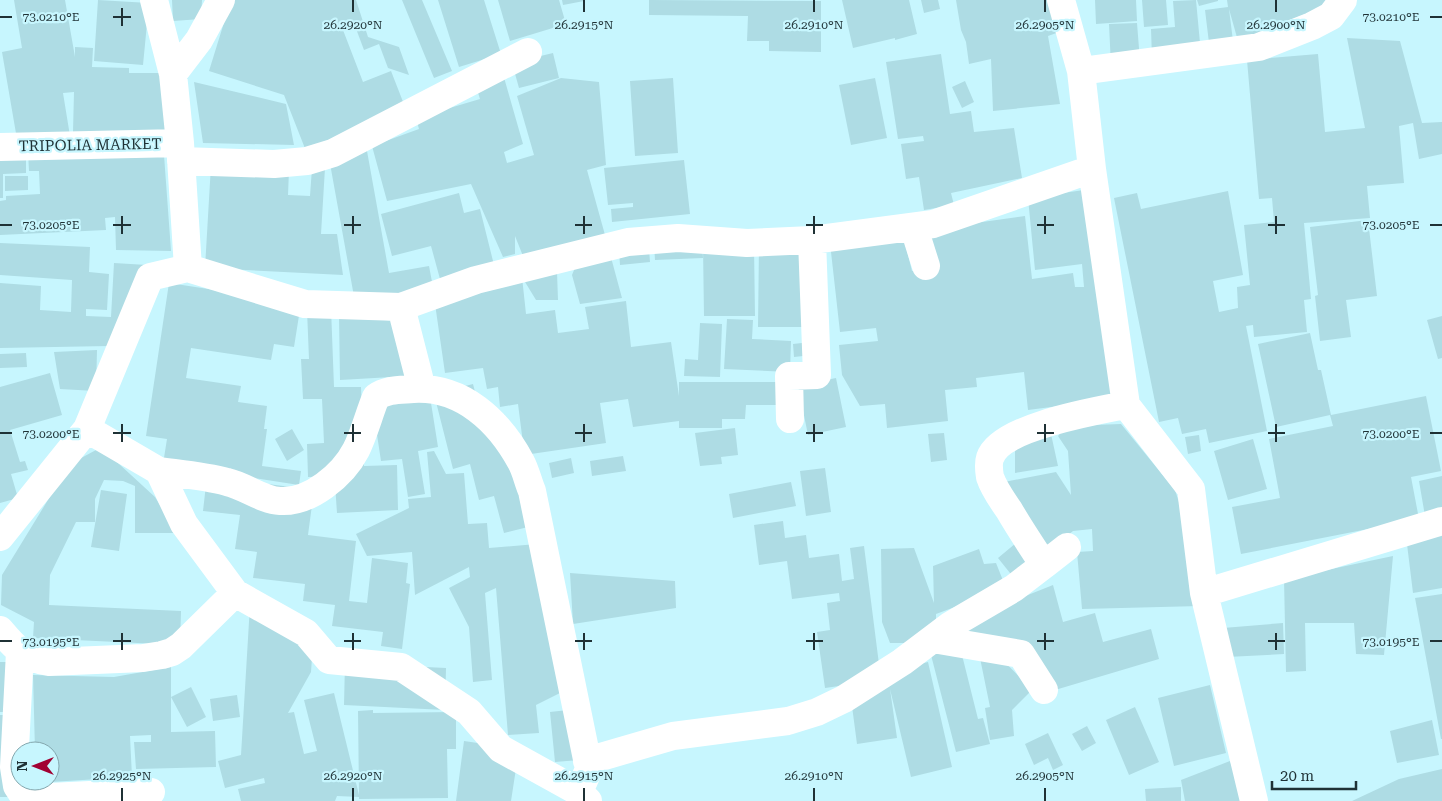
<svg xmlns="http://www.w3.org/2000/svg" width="1442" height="801" viewBox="0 0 1442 801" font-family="'Roboto Serif',serif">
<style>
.building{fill:#aedce4}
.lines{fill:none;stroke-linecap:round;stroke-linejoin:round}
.minor{stroke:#fff;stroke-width:28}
.ticks{fill:none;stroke:#1f3135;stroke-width:2}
.labels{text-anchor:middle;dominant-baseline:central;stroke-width:4.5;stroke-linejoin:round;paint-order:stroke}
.street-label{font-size:15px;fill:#1f3135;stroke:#c7f6fe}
.ticks-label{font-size:12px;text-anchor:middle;fill:#1f3135;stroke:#c7f6fe;stroke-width:4.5;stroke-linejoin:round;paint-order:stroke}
</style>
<rect width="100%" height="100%" fill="#c7f6fe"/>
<!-- building -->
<path class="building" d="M14,0h51l10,57v-10l18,1 -1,19 37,1v5h40l-1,61 -95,-2 1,-40 -11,1 7,43 -52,9 -16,-93 20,-4z
M98,0l51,3 -6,62 -49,-4z
M172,0h30l-1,19 -28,2z
M231,0h125l12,37 31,10 10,28 -21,-7 -9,-24 -15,6 -9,-24 -12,4 20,52 28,-11 16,41 -101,39 -22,-56 -75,-24z
M402,0h20l30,71 -18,7z
M438,0h46l17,54 -42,13z
M498,0h61l7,24 -56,17z
M562,0h22v1l-21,4z
M649,0l172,1v51l-52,-1v-10h-22l1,-25 -99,-1z
M842,0h67l8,34 -22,6v-2l-42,10z
M921,0h17l2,9 -16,4z
M956,0h96l10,31 -14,5 12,68 -67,7 -2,-52 -22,5 -3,-22 -5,-12z
M1095,0h41l1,21 -41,3z
M1142,0h24l2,25 -24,2z
M1196,0l5,54 -49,4 -1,-29 24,-2 -2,-26z
M1197,0h21v1l-19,5z
M1227,0h113l-102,41 -9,-32 5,40 -24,2 -5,-41 23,-3z
M1137,23l3,38 -29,5 -2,-42z
M1347,38l53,3 22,82 20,-1v32l-23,5 -6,-36 -14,3 5,57 -37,3 3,32 -66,5 7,76 -7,1 3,32 -53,5 -1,-12 -7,1 21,105 -58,12 -3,-14 -24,5 -4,-16 -19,4 -45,-224 23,-5 4,16 87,-18 15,84 -30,6 6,31 19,-4 -1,-21 13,-2 -6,-60 30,-3 -2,-24 -13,1 -12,-139 71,-6 7,78 40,-4z
M553,53l6,25 -40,10 -7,-25z
M941,54l9,60 21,-3 3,21 40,-4 8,50 -71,15 3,12 -30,5 -5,-33 -13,2 -5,-35 23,-3 -1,-5 -25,3 -12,-77z
M503,74l20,70 -19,8 3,11 27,-8 -17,-59 44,-18 38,4 7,83 -19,5 18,65 -80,26 -10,-25v18l-12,3 -32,-73 -84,17 -15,-55 47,-17 -3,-11 64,-19 -5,-16z
M673,78l5,75 -43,3 -5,-75z
M875,78l12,60 -36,7 -12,-60z
M965,81l9,21 -12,6 -10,-21z
M194,82l92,22 8,41 -91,-2z
M367,151l22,122 40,-7 4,21 -78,15 -26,-144z
M28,152l136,3 7,96 -55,-1 -1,-33 -10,1 1,12 -106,5v-34l6,-1v-4l34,-2 -1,-23h-10z
M26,158v15l-23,1v24h-3v-39z
M684,160l6,54 -78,8 -1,-13 22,-2v-4l-25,2 -4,-37z
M211,165l78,5 -1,25 22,1 2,-28h13l-4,66h16l6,41 -138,-7z
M5,176h23v14l-23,1z
M1084,190l29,209 -85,11 -4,-38 -48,6 1,9 -32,3 3,31 -61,7 -2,-24 -25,2 -18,-31 -3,-30 39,-4 -2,-13 -36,4 -10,-89 73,-8 9,36 22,-4 -9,-37 100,-14 7,63 41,-6 2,14h9l-2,-23 -47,6 -7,-72z
M459,193l5,20 16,-4 14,56 -54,14 -9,-33 -39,10 -11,-42z
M1368,220l9,76 -31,4 5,37 -31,4 -5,-45 3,-1 -8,-68z
M702,241l1,17 -48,2 -1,-17z
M0,243l90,4 -1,25 20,2 -2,36 -21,-1v7l25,1 3,-54 33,2 -38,81 -109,2v-65l41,3 -1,24 31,2 1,-32 -72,-5z
M759,245l46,1v81h-47z
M703,246h51l1,70h-51z
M649,248l1,14 -30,3 -1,-15z
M609,250l13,48 -42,6 -8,-29 7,-17z
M557,272l1,28h-22l-14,-23z
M522,277l4,37 29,-4 3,23 31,-4 -4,-22 41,-6 5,46 40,-5 8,54v-14h102v23h-35l-1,14h-23v9h-43v-7l-46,6 -5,-28 -28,4 6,40 -75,11 17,68 -44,11 -10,-37 -15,4 -9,-36 -17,5 -19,-75 39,-10 9,35 22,-5 10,39 10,-2 -6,-47 -18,3 -2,-20 -11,2 -4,-21 -38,5 -12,-83z
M169,283l132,20 -7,44 -20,-3 -3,16 -80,-12 -5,30 55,8 -3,16 29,4 -3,23h3l-5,37 39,5 -2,14 -136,-21 4,-25 -21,-3z
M331,308l3,79h27l3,79 33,-1 1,45 -61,3 -2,-29 9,-8 -36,1 -1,-33 17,-1 -2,-44h-19l-2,-40h8l-2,-49z
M339,315l55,6 15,55 -69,4z
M1442,316v42l-4,1 -11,-39z
M727,319l26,1 -1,19 39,2 -1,31 -66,-3z
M700,323l22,1 -2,53 -36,-1 1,-17 13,1z
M1310,333l8,37h3l10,45 95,-19 15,75 -30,6 8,42 -178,35 -9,-47 48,-9 -11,-59 64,-13 -3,-11 -54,12 -18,-83z
M811,342l1,13 -18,2 -1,-13z
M97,350l-1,41 -36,-2 -6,-37z
M26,353l1,14 -27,1v-14z
M50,373l12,42 -52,15 10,32 5,-1 3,9 -17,4 7,24 -18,5v-116z
M836,378l10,49 -38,8 -10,-49z
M428,384l10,63 -20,4 7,43 -17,3 -6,-38 -21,2 -7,-46h-3z
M1121,424l54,66 13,40 12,76 -118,3 -5,-57 16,-1 -1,-22 -19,2 -27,22 -42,-71 52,-10 15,23 -3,-44 -10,-15 8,-10z
M735,428l3,27 -17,2 1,7 -22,2 -5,-33z
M292,429l12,21 -17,11 -12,-22z
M944,433l3,27 -16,2 -3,-28z
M1051,434l7,32 -43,7v-32z
M1199,435l2,16 -13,3 -3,-17z
M1253,439l14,50 -39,11 -14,-49z
M96,450l10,2 49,45 22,36h-42v-47l-12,-5 -19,-1 -9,19v23h-19l-26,53 -1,30 132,6 -1,34 -147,-7 1,-16 -33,-17 1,-30 68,-111z
M434,451l12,23 18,-1 4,51 19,-1 2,25 59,-5 20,146 -32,16 3,28 -31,2 -12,-147 -11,5 7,87 -19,2 -4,-55 -20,-39 21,-11 -1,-10 -54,28 -3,-43 -45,4 -11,-22 53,-26 -1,-9 23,-2 -4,-45z
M623,456l3,15 -34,5 -2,-15z
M571,458l3,15 -22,5 -3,-15z
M825,468l6,44 -25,4 -6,-45z
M207,476l107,14 -6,45 48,6 -7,60 18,2 5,-45 36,5 -2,20 4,1 -8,65 -21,-3 2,-14 -51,-6 3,-21 -32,-4 2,-17 -52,-6 4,-26 -22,-3 5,-34 -37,-4z
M1442,476v37l-17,3 -6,-35z
M791,482l5,24 -63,12 -4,-24z
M101,490l26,4 -8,57 -28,-4z
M783,521l2,17 21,-3 3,23 30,-4 3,27 12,-2 -4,-31 14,-2 17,134 -56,8 -8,-56 13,-2 -3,-27 13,-2 -1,-8 -47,6 -5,-38 -28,4 -5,-40z
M1442,533v55l-29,5 -7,-57z
M1016,543l16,20 -18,15 -16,-20z
M914,548l20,55 -1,-37 46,-17 5,15 12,-1 10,25 -70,26v17l-32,12h-14l-8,-21 -1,-73z
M1393,556l-9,99 -28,-1 -2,-31h-49l1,48 -20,1 -2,-93z
M570,573l105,8 1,27 -103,16z
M1053,585l10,37 32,-9 8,29 48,-13 8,30 -104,31 -86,-52 -2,-15 31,-16z
M1442,594v145h-1l-26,-141z
M250,605l64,23 -3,44 -23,41 6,-1 10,42 13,-3 -13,-51 30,-7 25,102 -1,-84 15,-1v3l83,-1v37h-9l1,49 -89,1v-2l-22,-1 -2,5h-94l-3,-12 27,-6 -1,-5 -39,10 -7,-27 23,-6z
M1283,623l1,31 -57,3 -4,-29z
M960,647l18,72 5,-1 7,26 -34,8 -25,-97z
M995,652l37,38 -20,20 2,26 -24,4 -5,-32 5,-1 -10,-49z
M0,662h12l1,50h-13z
M928,662l24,105 -41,10 -21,-88 7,49 -40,6 -7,-53 37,-19z
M345,663l101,5 -1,42 -101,-5z
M171,667v65l44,-1 1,36 -80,2 -2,-27h17v-7l-21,1 2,41 -82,5v-31h-15l-2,-76 81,2z
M1210,685l16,68 -52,13 -16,-68z
M191,687l15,30 -19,10 -16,-30z
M237,695l3,22 -27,4 -3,-22z
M1135,707l24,55 -30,13 -23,-55z
M586,708l5,51 -36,3 -5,-50z
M0,715h9l3,82h-12z
M1432,720l7,35 -42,8 -7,-32z
M1087,726l9,17 -14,8 -10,-17z
M1048,733l15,32 -10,5 -5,-12 -14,7 -9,-21z
M464,741l55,8 -8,52h-55z
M1230,761l14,40h-59l-4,-21z
M1442,769v32h-90l47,-22z
M1181,787v14h-35l-1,-12z"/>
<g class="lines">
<!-- minor -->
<path class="minor" d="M1061,0l20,71 11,98 34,236 65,84 13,104 50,208
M1081,71l178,-24 53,-21 19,-10 12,-16
M173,74l26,-34 22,-40
M0,147l180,-4
M181,161l93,3 33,-3 26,-8 195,-101
M914,228l12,38
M188,268l117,36 96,3 75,-27 152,-38 50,-4 69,5 65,-3 121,-16 159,-55
M401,307l21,82
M790,419l-1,-43 28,-1 -5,-135
M87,429l72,42 25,53 51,69 71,40 23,27 72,7 68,45 32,37 78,43 9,9
M159,471c22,3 46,5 68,11 18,4 35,18 53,19 30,2 63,-26 76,-51 8,-16 13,-36 20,-53 11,-8 24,-7 37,-8 49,-3 86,32 108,73 5,9 7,20 11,29l57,278 -10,23
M0,537l87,-108 63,-152 38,-9 -8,-125 -7,-69 -19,-74
M1044,565l23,-18
M1204,593l238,-72
M0,630c16,19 24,28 49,32l94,-4 19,-3 10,-3 9,-6 54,-53
M933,639l88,15 23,36
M20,652l-6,115 3,19 6,9 26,2 102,-5
M587,761l86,-25 115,-15 29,-9 27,-13 58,-37 49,-37 63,-37 30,-23c-12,-18 -24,-36 -35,-55 -7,-10 -15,-21 -19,-33 -1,-6 -2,-13 0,-19 10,-31 106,-47 136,-53"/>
</g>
<!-- ticks -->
<path class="ticks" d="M353,0v12M584,0v12M814,0v12M1045,0v12M1276,0v12M122,8v18M0,17h12M113,17h18M1430,17h12M122,216v18M353,216v18M584,216v18M814,216v18M1045,216v18M1276,216v18M0,225h12M113,225h18M344,225h17M575,225h17M806,225h17M1037,225h17M1268,225h17M1430,225h12M122,424v18M353,424v18M584,424v18M814,424v18M1045,424v18M1276,424v18M0,433h12M113,433h18M344,433h17M575,433h17M806,433h17M1037,433h17M1268,433h17M1430,433h12M122,633v17M353,633v17M584,633v17M814,633v17M1045,633v17M1276,633v17M0,641h12M113,641h18M344,641h17M575,641h17M806,641h17M1037,641h17M1268,641h17M1430,641h12M122,788v13M353,788v13M584,788v13M814,788v13M1045,788v13"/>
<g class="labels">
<!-- street labels -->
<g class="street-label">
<text transform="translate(90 145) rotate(-1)">TRIPOLIA MARKET</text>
</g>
</g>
<g class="ticks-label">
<text x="1391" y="21">73.0210°E</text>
<text x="51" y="21">73.0210°E</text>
<text x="353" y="29">26.2920°N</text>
<text x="584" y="29">26.2915°N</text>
<text x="814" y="29">26.2910°N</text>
<text x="1045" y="29">26.2905°N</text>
<text x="1276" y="29">26.2900°N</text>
<text x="1391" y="229">73.0205°E</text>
<text x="51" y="229">73.0205°E</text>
<text x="1391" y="438">73.0200°E</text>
<text x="51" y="438">73.0200°E</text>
<text x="1391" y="646">73.0195°E</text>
<text x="51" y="646">73.0195°E</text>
<text x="122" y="780">26.2925°N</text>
<text x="353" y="780">26.2920°N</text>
<text x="584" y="780">26.2915°N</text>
<text x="814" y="780">26.2910°N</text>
<text x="1045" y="780">26.2905°N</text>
</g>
<!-- north arrow -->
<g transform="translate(35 766) rotate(270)"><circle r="24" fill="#c7f6fe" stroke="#84a7ae"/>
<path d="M0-4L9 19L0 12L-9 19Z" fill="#a10132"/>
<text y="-8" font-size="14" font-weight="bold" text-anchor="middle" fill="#1f3135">N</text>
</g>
<!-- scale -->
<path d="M1272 781v8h84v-8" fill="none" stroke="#1f3135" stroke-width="2.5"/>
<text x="1280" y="781" font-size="15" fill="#1f3135" stroke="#c7f6fe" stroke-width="4" paint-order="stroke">20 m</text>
</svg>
